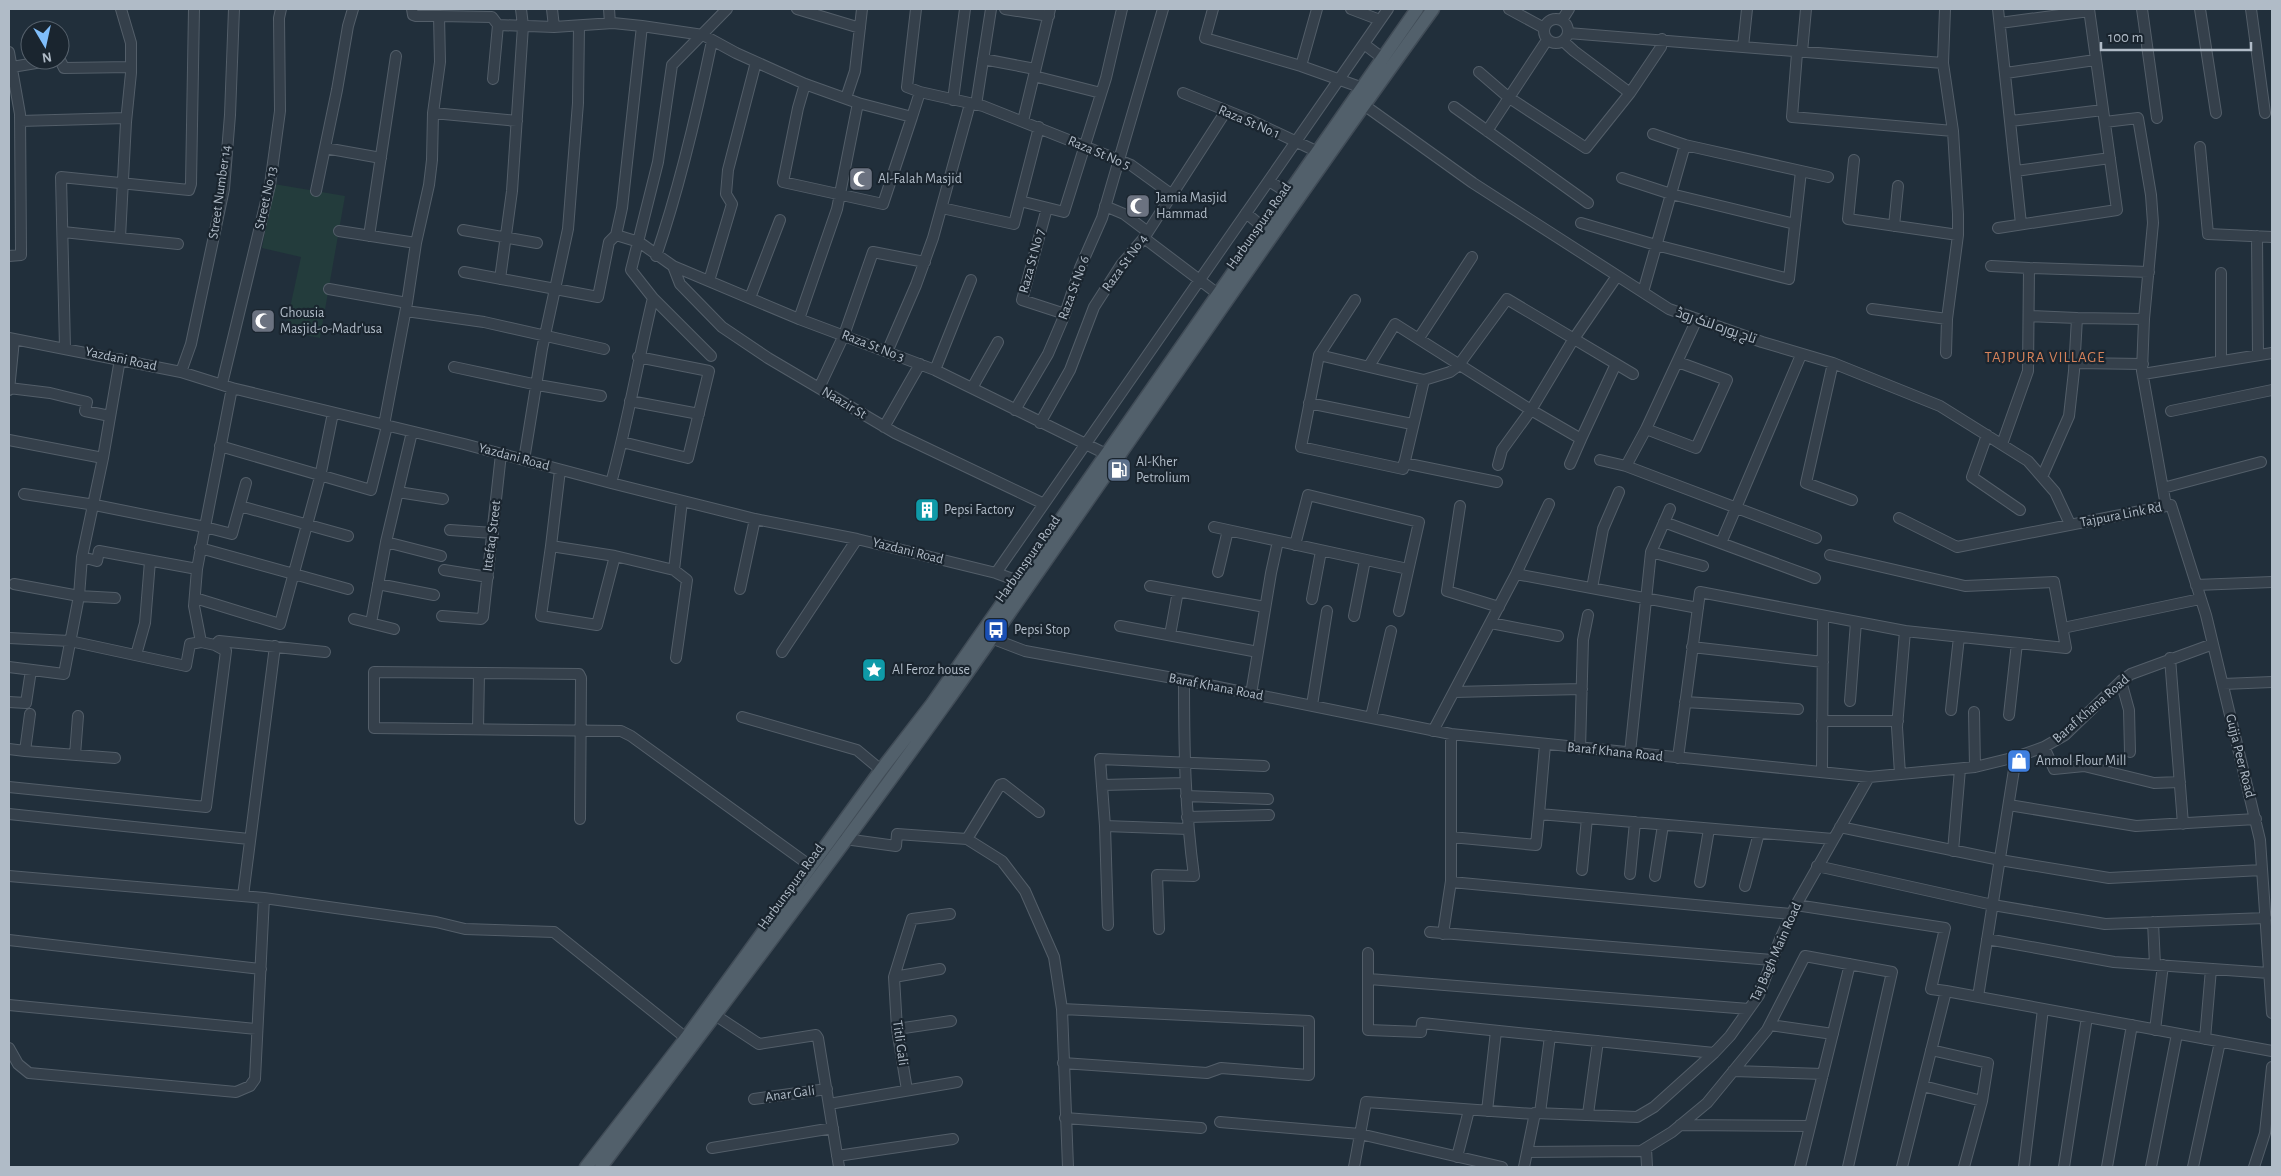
<svg xmlns="http://www.w3.org/2000/svg" width="2281" height="1176" viewBox="0 0 2281 1176" font-family="'Alegreya Sans',Cairo,sans-serif">
<style>
.green{fill:#233c3c}
.lines{fill:none;stroke-linecap:round;stroke-linejoin:round}
.minor-casing{stroke:#535e69;stroke-width:12}
.major-casing{stroke:#414c57;stroke-width:15}
.minor{stroke:#35404b;stroke-width:10}
.major{stroke:#52606b;stroke-width:12}
.labels{text-anchor:middle;dominant-baseline:central;stroke-width:4.5;stroke-linejoin:round;paint-order:stroke}
.street-label{font-size:14px;fill:#b0bbc7;stroke:#1a252f}
.poi-label{font-size:14px;fill:#b0bbc7;stroke:#1a252f;text-anchor:start}
.neighbourhood-label{font-size:15px;letter-spacing:1px;fill:#d7825a;stroke:#1a252f}
</style>
<rect width="100%" height="100%" fill="#212f3b"/>
<!-- green -->
<path class="green" d="M274,184l71,12 -25,142 -35,-7 16,-74 -39,-9z"/>
<g class="lines">
<defs>
<path id="minor" d="M412,9l1,6 3,1h23
M552,9l2,18
M609,9l1,14
M797,9l63,19
M916,9l-9,78 13,5
M1005,9l44,7
M1213,9l-8,29 96,28 59,21
M1351,9l29,11
M1509,9l35,19
M1945,9l-2,54 10,68 5,83v21l-11,84 -1,34
M1998,9l23,215
M2142,9l15,109
M2200,9l16,104
M2251,9l14,104
M1544 31a12 12 0 1 1 24 0a12 12 0 1 1-24 0Z
M1562,20l7,-11
M2000,23l89,-12
M1568,33l375,30
M1563,41l11,10 56,42
M1364,44l17,13
M1743,47l4,-38
M9,52l11,62 1,137v4l-12,1
M1802,52l4,-43
M1797,53l-5,64 161,14
M983,59l52,10
M60,60l4,8 67,-1
M1301,66l16,-57
M12,67l42,-7
M1479,72l29,25 78,51 44,-55 31,-46 1,-8
M2006,73l89,-13
M1034,76l67,17
M493,79l5,-54
M805,84l-7,24 -15,74 100,22 29,-87 -54,-14
M1183,93l67,27 66,31
M846,98l9,-27 7,-62
M953,100l12,-91
M976,105l15,-96
M1364,105l109,78 196,126 93,33 71,21 107,43 88,55 27,31 15,32
M1454,107l134,96
M433,113l84,8
M912,117l8,-25 63,14 136,54 12,5 40,29
M20,121l106,-3
M1023,121l27,-112
M2011,121l92,-11
M2105,122l33,-4 13,77 2,28 -9,96
M1487,131l60,-91
M1653,134l32,11 143,32
M2200,147l8,87 64,3
M325,148l56,10
M1854,160l-6,59 110,16
M2016,171l94,-13
M1622,178l49,16 124,30
M1269,181l19,12
M316,191l21,-101 11,-64 5,-17
M1020,201l44,11 42,-134 16,-69
M1105,206l19,8 24,18
M942,208l72,16 25,-97
M1047,208l-25,92 43,14
M1246,213l18,15
M1581,223l75,22 133,34 12,-108
M1894,226l4,-40
M1998,228l119,-18 -28,-201
M463,230l74,13
M339,231l77,12 -9,60
M63,232l115,12
M616,235l23,7 34,24 126,53 136,51 171,84
M369,236l27,-180
M2257,236l1,119
M120,238l6,-116 5,-49v-30l-10,-34
M1144,238l74,56
M416,243l13,-58 3,-25 1,-47 7,-51 -1,-46 53,1 6,8 56,2 59,-4 29,3
M656,256c24,-70 41,-143 56,-215
M673,266l7,18 42,43 46,31 127,75 147,70
M1991,266l38,2 -1,103 -26,73
M2029,268l120,4
M464,272l134,25 11,-55 7,-7 6,-27 20,-182 61,9 33,18 69,31 53,19 -21,106 -38,110
M500,279l12,-88 11,-165 -2,-17
M709,281l23,-77 -6,-10 2,-24 28,-108
M329,289l78,14 -23,122
M1643,292l42,-147
M653,298l58,58
M750,298l30,-78
M1872,309l75,10
M406,311l78,11 120,27
M2029,316l48,2 -3,53 -5,45 -27,61
M2077,318l67,1 -2,52 24,135
M1697,319l-51,110 -20,37 190,72
M9,338l172,34 51,16 232,56 147,39 144,36 102,20 139,34 22,8
M1419,338l53,-81
M65,348l-4,-171 128,13 2,-6 3,-175
M887,352l29,-67 17,-47 37,-134
M1319,355l36,-55
M2221,361v-88
M1833,363l-27,120 46,17
M2075,363l68,1
M1369,366l26,-42 136,86 42,-70 44,-64
M454,367l84,18 63,11
M935,370l36,-90
M181,372l10,-28 33,-155 6,-74 4,-106
M2143,374l129,-21
M1424,380l-21,89 -102,-22 18,-92 105,25 26,-8 8,-6 49,-67 126,75
M222,384l48,-199 10,-74 -1,-93 2,-9
M9,388l41,5 37,9 -2,9 25,5
M232,388l-27,139 27,7 14,-51
M819,388l25,-53 29,-83 52,10
M972,388l26,-46
M9,390l5,-50
M630,401l69,13
M1309,403l103,21
M1015,410l33,-56 17,-40 15,-46 22,-50 61,-209
M2171,411l101,-21
M1040,423l30,-53 24,-63 27,-42 23,-27 82,-127
M884,427l36,-63
M1646,429l50,19 31,-68 -49,-18
M1987,435l-15,42 48,33
M9,440l94,18 17,-99
M622,442l66,16 21,-87 -71,-14
M220,446l151,44 16,-64
M524,460l18,-111 26,-120 10,-126 1,-77
M1600,460l26,6
M1404,463l93,19
M1570,464l11,-25
M1498,465l4,-15 29,-40 50,29 34,-73
M560,470l-9,76 64,10 59,14 8,-69
M611,483c17,-61 27,-123 42,-185l-22,-28 27,-108 14,-97 55,-56
M2163,488l98,-26
M398,492l45,7
M240,506l108,30
M1460,506l-13,85 52,16
M1899,518l58,29 214,-42 35,110 54,225 12,173
M1664,522l151,56
M1214,527l194,42
M450,530l43,3
M386,542l55,14
M1721,543l80,-188
M1295,545l13,-50 111,27 -20,89
M551,546l-10,70 56,9 18,-69
M200,548l148,41
M1651,552l52,14
M1830,555l135,31 89,-4 12,66 -161,-17
M82,557l15,4 2,-10 98,18
M444,570l44,7
M674,570l13,10 -11,78
M1218,572l10,-42
M996,573l392,-564
M1516,574l33,-70
M14,584l65,12 36,2
M378,584l56,11
M2196,585l76,-3
M1150,586l115,21
M1592,588l11,-59 16,-37
M740,589l15,-70
M195,598l85,26 40,-147 13,-64
M1312,599l9,-48
M442,616l39,3 2,-2 18,-163
M1354,616l11,-56
M354,619l40,10
M371,623l15,-81 26,-110
M1491,623l67,13
M1120,626l138,26
M2063,628l137,-29
M1170,635l8,-44
M9,638l61,3 116,25 4,-22 11,-2
M991,638l34,13 159,29 267,54 418,43 106,-10 41,-10 28,-10 21,-12 56,-54 10,-7 82,-30
M215,645l4,-4 106,11
M1692,647l131,15
M782,652l75,-113
M136,655l9,-32 5,-62
M2170,658l13,166
M9,667l55,7 15,-78 3,-39 21,-99
M2121,681l8,29 1,42
M2223,684l49,-2
M1454,692l128,-3
M1251,694l20,-121 7,-32
M1850,701l6,-79
M9,702l17,1 5,-33
M1685,702l113,7
M1312,705l15,-94
M1951,710l8,-73
M1974,712l1,55
M2009,715l8,-72
M742,717l115,33 24,20
M1371,717l20,-86
M1822,721h76
M478,729l1,-55
M1433,731l83,-157 182,34
M1545,745l-6,69 294,25
M2044,747l10,22 30,-3 70,17 26,-1
M9,749l16,2 5,-37
M1580,749l3,-109 5,-25
M25,751l90,7
M1630,753l21,-201 19,-43
M75,755l3,-39
M1678,758l22,-166 205,39 -8,96 3,47
M1822,772l1,-156
M1102,785l83,-2
M9,787l197,20 20,-156 -11,-6 -14,-3 -7,-36 3,-37 8,-42 -110,-22 -71,-11
M1186,796l82,3
M2009,805l127,21 120,-7
M9,814l240,25
M1187,817l82,-2
M580,819l1,-141 -2,-4 -205,-2v56l247,3 10,5 181,131
M1105,826l83,3
M1840,827l160,33 109,18 153,-8
M1451,837l85,8 3,-31
M845,839l51,7 1,-12 70,5 35,22 23,30 29,66 8,52 6,158
M967,839l33,-54 3,-1 36,28
M1953,851l7,-82
M1817,866l176,39 112,19 161,-6
M1582,870l5,-52
M1630,874l5,-52
M9,876l255,22 172,24 29,7 89,3 132,106
M1655,876l8,-51
M1451,882l340,32
M1700,882l9,-53
M1745,886l14,-53
M243,896l32,-250
M1796,905l149,23 -14,61 15,2
M2153,922l2,43
M1108,925l-3,-99 -5,-67 164,7
M1159,929l-2,-54 37,1c-9,-65 -10,-130 -10,-196
M1430,932l342,28
M1443,934l8,-53v-147
M1987,939l127,23 155,11
M9,940l252,29
M1368,953v77l53,2 1,-9 292,30
M894,977l46,-8
M1369,979l380,30
M1978,997l38,-240
M9,1005l248,24
M1062,1009l247,12v54l-88,-7 -14,5 -144,-10
M715,1015l44,29 57,-9 2,3 21,129
M1770,1025l63,9
M897,1029l54,-8
M2155,1030l8,-65
M2205,1039l6,-70
M9,1048l9,16 11,9 207,19 14,-6 5,-7 9,-181
M1931,1050l57,13 -6,38 -18,66
M1733,1071l90,3
M1923,1086l59,15
M907,1090l-10,-61 -3,-52 18,-58 38,-5
M754,1099l73,-10
M829,1104l128,-22
M1487,1111l9,-80
M1540,1113l10,-77
M1588,1114l10,-73
M1065,1118l136,10
M1220,1122l140,12 142,33
M1680,1125l130,1
M712,1148l121,-20
M1646,1148l1,19
M1527,1152l114,-1 31,-19 35,-29 60,-73 38,-74 87,16 -44,195
M837,1156l116,-17
M1457,1157l12,-47
M1354,1167l12,-65 168,12
M1524,1167l11,-54 102,4 17,-10 60,-54 16,-17 29,-41 21,-56 16,-34 73,-128
M1800,1167l50,-203
M1902,1167l44,-176 326,60
M2024,1167l19,-158
M2064,1167l23,-150
M2107,1167l25,-142
M2151,1167l26,-133
M2193,1167l27,-125
M2254,1167l11,-34 7,-66"/>
<path id="major" d="M586,1167l100,-129 195,-268 51,-66 485,-695
M601,1167c114,-153 231,-305 342,-460 165,-232 323,-468 490,-698"/>
</defs>
<!-- minor casing -->
<use href="#minor" class="minor-casing"/>
<!-- major casing -->
<use href="#major" class="major-casing"/>
<!-- minor -->
<use href="#minor" class="minor"/>
<!-- major -->
<use href="#major" class="major"/>
</g>
<!-- icons -->
<defs>
<symbol id="mosque-square" viewBox="-11 -11 22 22"><rect x="-9" y="-9" width="18" height="18" rx="4" fill="#6b7280" stroke="#1a252f"/><path d="M3.5-4.9A6 6 0 1 0 3.5 4.9A5 5 0 1 1 3.5-4.9Z" fill="#fff"/></symbol>
<symbol id="fuel-square" viewBox="-11 -11 22 22"><rect x="-9" y="-9" width="18" height="18" rx="4" fill="#5c6f8a" stroke="#1a252f"/><path d="M-5.5-6h7V0h2V4h1.3V-2.5L3-4.5l.8-.8L6-3V5H2.5V1h-1V6h-7ZM-4.2-4.7v3.2H.2V-4.7Z" fill="#fff"/></symbol>
<symbol id="building-square" viewBox="-11 -11 22 22"><rect x="-9" y="-9" width="18" height="18" rx="4" fill="#0f9aa8" stroke="#1a252f"/><path d="M-4-6H4V6H1V3H-1V6H-4ZM-2.5-4.3h1.7v1.8h-1.7ZM.8-4.3h1.7v1.8H.8ZM-2.5-1h1.7V.8h-1.7ZM.8-1h1.7V.8H.8Z" fill="#fff"/></symbol>
<symbol id="bus-square" viewBox="-11 -11 22 22"><rect x="-9" y="-9" width="18" height="18" rx="4" fill="#1a4fb4" stroke="#1a252f"/><path d="M-5-6H5V4H4V6H2V4H-2V6H-4V4H-5ZM-3.5-4V0h7V-4ZM-3.5 1.2v1.5H-2V1.2ZM2 1.2v1.5H3.5V1.2Z" fill="#fff"/></symbol>
<symbol id="sight-square" viewBox="-11 -11 22 22"><rect x="-9" y="-9" width="18" height="18" rx="4" fill="#0f9aa8" stroke="#1a252f"/><path d="M0-6L1.8-2.2L6-1.7L2.9 1.2L3.7 5.4L0 3.3L-3.7 5.4L-2.9 1.2L-6-1.7L-1.8-2.2Z" fill="#fff"/></symbol>
<symbol id="shop-square" viewBox="-11 -11 22 22"><rect x="-9" y="-9" width="18" height="18" rx="4" fill="#3f7fe0" stroke="#1a252f"/><path d="M-5-2.5h2.3a2.7 3.5 0 0 1 5.4 0H5L5.5 6h-11ZM-1.5-2.5h3a1.5 2.3 0 0 0-3 0Z" fill="#fff"/></symbol>
</defs>
<g fill-rule="evenodd">
<use href="#mosque-square" x="847" y="165" width="28" height="28"/>
<use href="#mosque-square" x="1124" y="192" width="28" height="28"/>
<use href="#mosque-square" x="249" y="307" width="28" height="28"/>
<use href="#fuel-square" x="1105" y="456" width="28" height="28"/>
<use href="#building-square" x="913" y="496" width="28" height="28"/>
<use href="#bus-square" x="982" y="616" width="28" height="28"/>
<use href="#sight-square" x="860" y="656" width="28" height="28"/>
<use href="#shop-square" x="2005" y="747" width="28" height="28"/>
</g>
<g class="labels">
<!-- street labels -->
<g class="street-label">
<text transform="translate(1249 122) rotate(23)">Raza St No 1</text>
<text transform="translate(1099 153) rotate(23)">Raza St No 5</text>
<text transform="translate(220 192) rotate(-82)">Street Number 14</text>
<text transform="translate(266 198) rotate(-78)">Street No 13</text>
<text transform="translate(1259 226) rotate(-55)">Harbunspura Road</text>
<text transform="translate(1032 261) rotate(-75)">Raza St No 7</text>
<text transform="translate(1125 263) rotate(-54)">Raza St No 4</text>
<text transform="translate(1074 288) rotate(-70)">Raza St No 6</text>
<text transform="translate(1716 326) rotate(19)">تاج پورہ لنک روڈ</text>
<text transform="translate(873 346) rotate(21)">Raza St No 3</text>
<text transform="translate(121 359) rotate(12)">Yazdani Road</text>
<text transform="translate(844 403) rotate(31)">Naazir St</text>
<text transform="translate(514 457) rotate(15)">Yazdani Road</text>
<text transform="translate(2121 515) rotate(-11)">Tajpura Link Rd</text>
<text transform="translate(492 536) rotate(-83)">Ittefaq Street</text>
<text transform="translate(908 551) rotate(14)">Yazdani Road</text>
<text transform="translate(1028 559) rotate(-55)">Harbunspura Road</text>
<text transform="translate(1216 687) rotate(11)">Baraf Khana Road</text>
<text transform="translate(2091 709) rotate(-41)">Baraf Khana Road</text>
<text transform="translate(1615 752) rotate(6)">Baraf Khana Road</text>
<text transform="translate(2240 756) rotate(76)">Gujja Peer Road</text>
<text transform="translate(791 887) rotate(-54)">Harbunspura Road</text>
<text transform="translate(1776 952) rotate(-66)">Taj Bagh Main Road</text>
<text transform="translate(900 1043) rotate(82)">Titli Gali</text>
<text transform="translate(790 1094) rotate(-8)">Anar Gali</text>
</g>
<!-- poi labels -->
<g class="poi-label">
<text x="878" y="179">Al-Falah Masjid</text>
<text x="1156" y="198">Jamia Masjid<tspan x="1156" dy="16">Hammad</tspan></text>
<text x="280" y="313">Ghousia<tspan x="280" dy="16">Masjid-o-Madr'usa</tspan></text>
<text x="1136" y="462">Al-Kher<tspan x="1136" dy="16">Petrolium</tspan></text>
<text x="944" y="510">Pepsi Factory</text>
<text x="1014" y="630">Pepsi Stop</text>
<text x="892" y="670">Al Feroz house</text>
<text x="2036" y="761">Anmol Flour Mill</text>
</g>
<!-- neighbourhood labels -->
<g class="neighbourhood-label">
<text x="2045" y="357">TAJPURA VILLAGE</text>
</g>
</g>
<!-- border -->
<rect width="2281" height="1176" fill="none" stroke="#b0bbc7" stroke-width="20"/>
<!-- north arrow -->
<g transform="translate(45 45) rotate(171)"><circle r="24" fill="#1a252f" stroke="#56616c"/>
<path d="M0-4L9 19L0 12L-9 19Z" fill="#80befb"/>
<text y="-8" font-size="14" font-weight="bold" text-anchor="middle" fill="#b0bbc7">N</text>
</g>
<!-- scale -->
<path d="M2101 42v8h150v-8" fill="none" stroke="#b0bbc7" stroke-width="2.5"/>
<text x="2108" y="42" font-size="15" fill="#b0bbc7" stroke="#1a252f" stroke-width="4" paint-order="stroke">100 m</text>
</svg>
